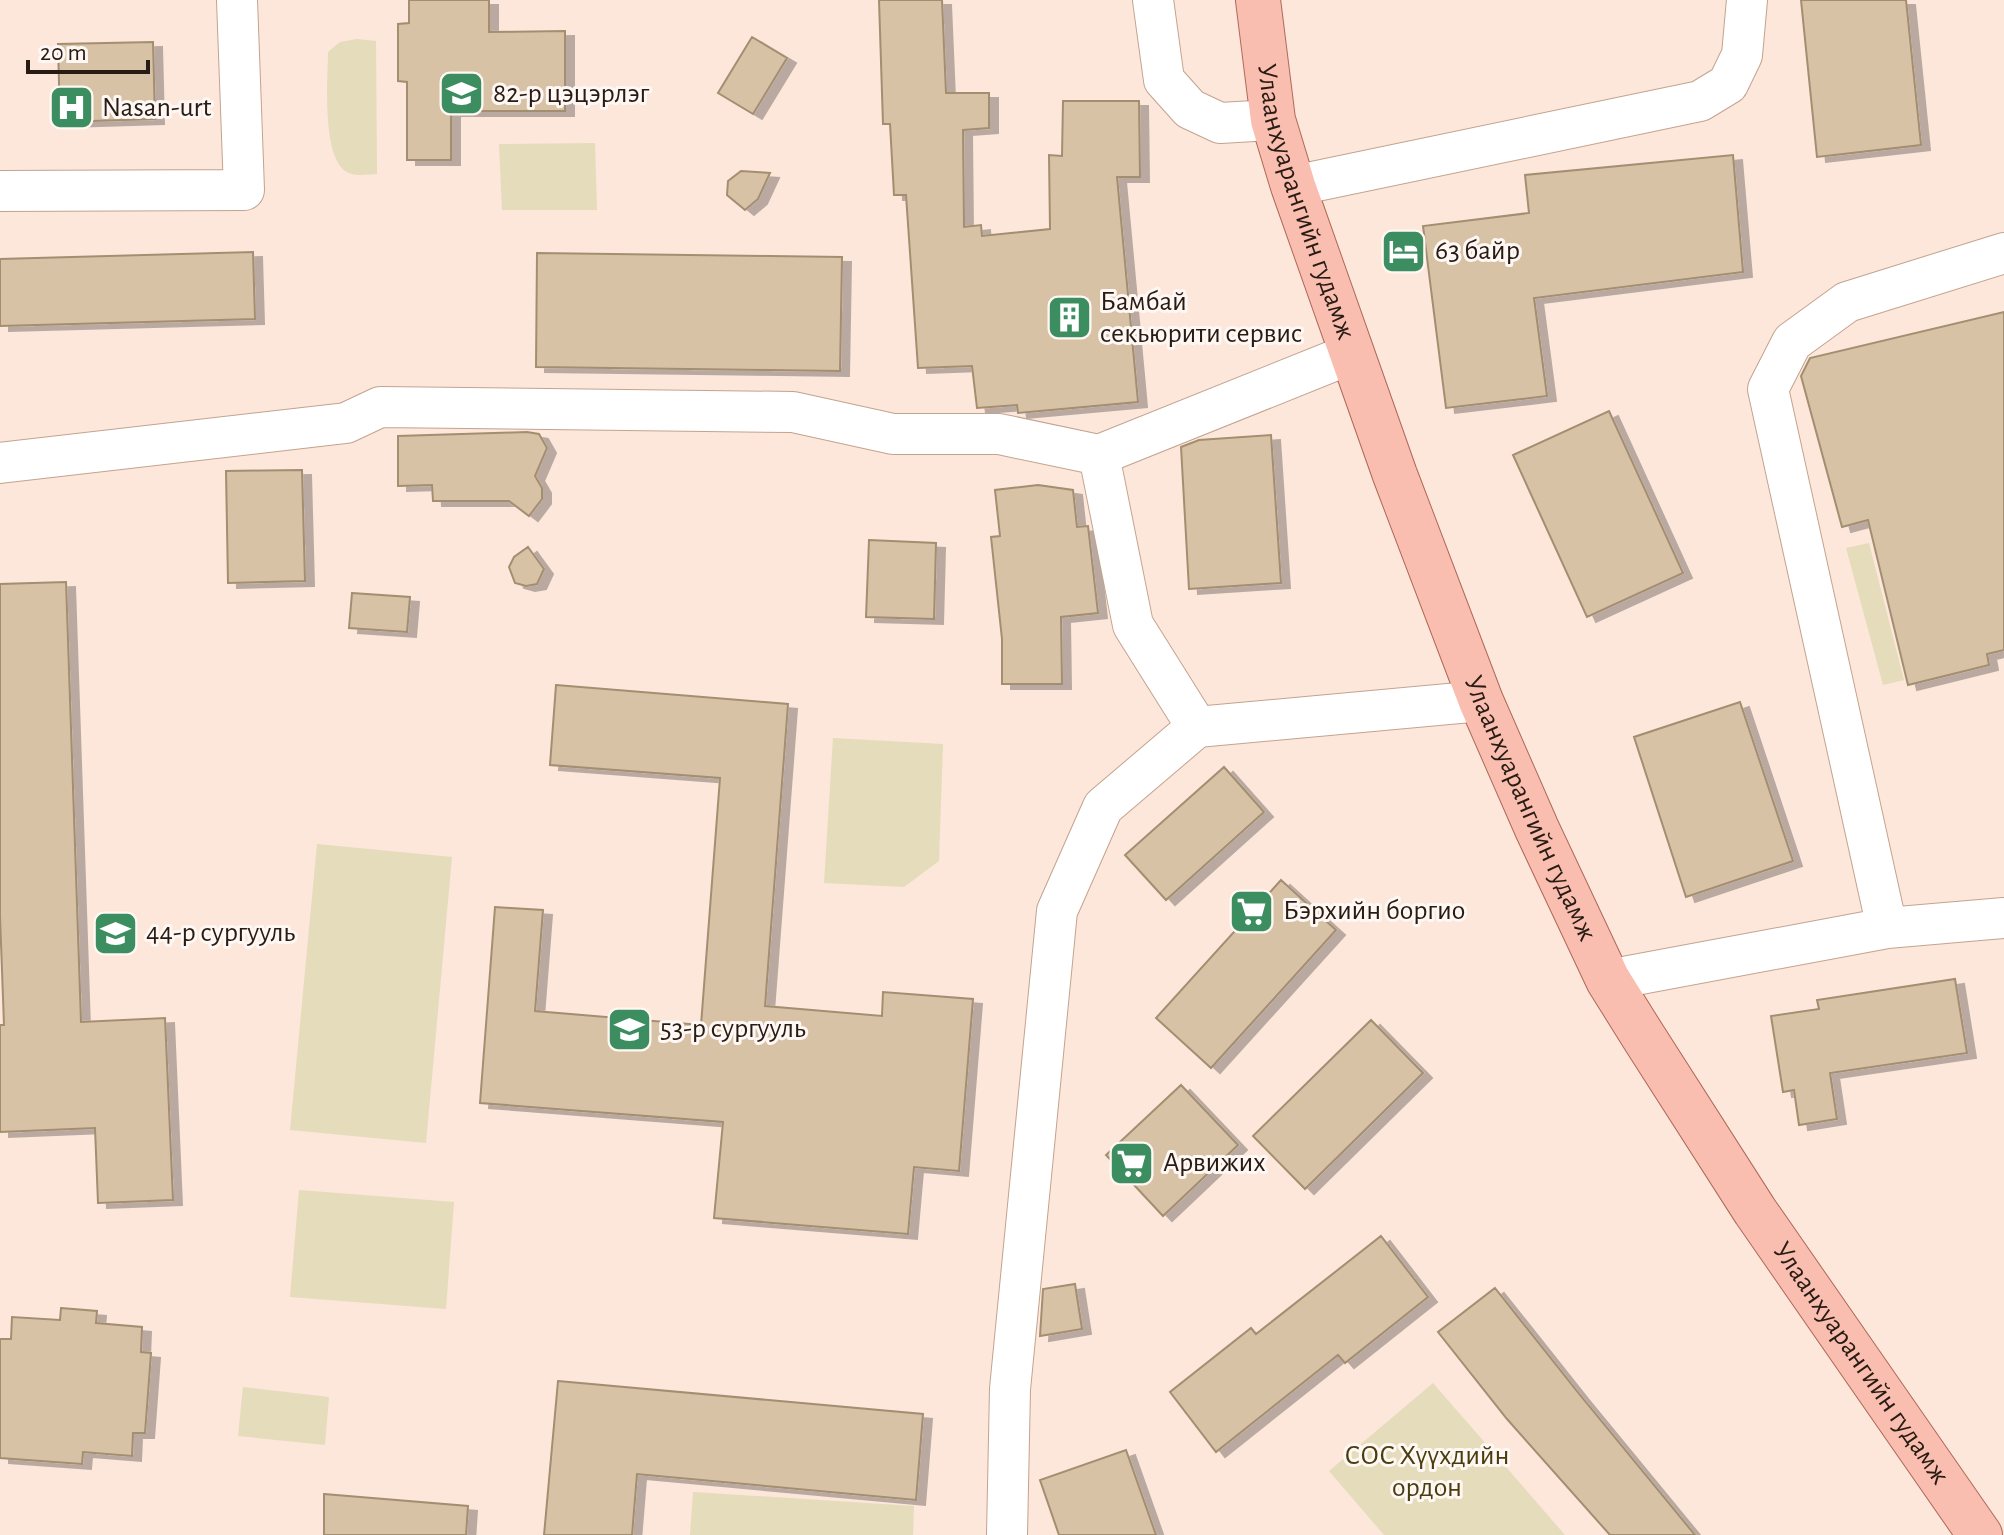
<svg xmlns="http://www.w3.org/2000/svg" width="2004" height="1535" viewBox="0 0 2004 1535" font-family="'Alegreya Sans',sans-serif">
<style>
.green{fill:#e4dcbb}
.building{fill:#d8c2a5;stroke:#a48e72;stroke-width:2;filter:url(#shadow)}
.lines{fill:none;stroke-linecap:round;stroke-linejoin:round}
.minor-casing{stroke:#c3a38f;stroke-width:42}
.major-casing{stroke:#ae6857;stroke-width:46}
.minor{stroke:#fff;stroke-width:40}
.major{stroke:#fabeb0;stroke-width:44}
.labels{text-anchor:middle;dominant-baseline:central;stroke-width:6;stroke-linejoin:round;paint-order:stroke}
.poi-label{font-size:28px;fill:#271b13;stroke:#fef7f3;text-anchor:start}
.street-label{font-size:28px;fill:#271b13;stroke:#fef7f3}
.park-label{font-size:28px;fill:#493d0d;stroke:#fef7f3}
</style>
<defs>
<filter id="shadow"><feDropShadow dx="9" dy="5" stdDeviation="0" flood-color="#0004"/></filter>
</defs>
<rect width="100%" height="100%" fill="#fce7da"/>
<!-- green -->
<path class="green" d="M357,39l19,2 1,133c-7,0 -17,2 -25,0 -32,-7 -24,-96 -24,-122l12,-10z
M595,143l2,67h-95l-3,-66z
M1869,543l35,137 -21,5 -37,-137z
M833,738l110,6 -4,117 -35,26 -80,-4z
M317,844l135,13 -26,286 -136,-13z
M299,1190l155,12 -8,107 -156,-12z
M1433,1383l132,152h-181l-55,-64z
M243,1387l86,10 -4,48 -87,-9z
M693,1492l221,14 -1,29h-223z"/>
<!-- building -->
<path class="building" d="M409,0h80v32l76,-1v80h-114v49h-44v-78l-9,-1v-57l11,-1z
M879,0h63l4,93h43v35l-26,2 1,97 17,-2 1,11 68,-7 -1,-74 13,1 1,-55h76l1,76h-23l21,225 -120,11 -1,-8 -40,3 -5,-42 -54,2 -12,-173h-12l-4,-71h-7z
M1801,0h105l15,145 -104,12z
M752,37l35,21 -34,56 -35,-21z
M153,42l2,77 -95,3 -2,-78z
M1733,155l10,117 -209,26 13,98 -101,12 -23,-182 106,-13 -4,-38z
M741,171l29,2 -12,26 -13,11 -18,-15 1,-14z
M253,252l2,67 -255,7v-67z
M537,253l305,4 -2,114 -304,-4z
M2004,312v338l-17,4 2,11 -81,20 -40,-165 -26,7 -41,-151 9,-18z
M1609,411l74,162 -96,44 -74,-162z
M527,432l12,2 8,14 -12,28 7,12v11l-13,17 -20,-15h-76l-1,-16 -34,1v-50z
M1271,435l10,148 -92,6 -8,-142 18,-7z
M302,470l3,111 -77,2 -2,-112z
M1038,485l35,5 4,37 11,-1 10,87 -37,4 1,67h-60v-45l-11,-102 9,-1 -5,-46z
M869,540l67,3 -2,76 -68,-2z
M528,547l16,22 -7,15 -11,2 -11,-3 -6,-16 5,-10z
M66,582l15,440 84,-4 8,182 -75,3 -3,-75 -95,4v-107h4l-4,-109v-332z
M352,593l58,4 -3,35 -58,-4z
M556,685l232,19 -23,302 117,10 1,-24 90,7 -14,172 -45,-4 -6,67 -194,-16 9,-96 -243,-19 15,-196 48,3 -8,101 166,14 19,-247 -170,-13z
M1740,702l53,159 -107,36 -52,-160z
M1224,767l40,45 -98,88 -41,-45z
M1281,880l55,50 -125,138 -55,-50z
M1955,979l12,74 -137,20 7,46 -38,6 -5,-35 -11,2 -12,-76 48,-7 -2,-9z
M1371,1020l52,53 -118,116 -52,-53z
M1181,1085l57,60 -75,71 -57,-61z
M1381,1236l47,61 -83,66 -7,-8 -122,97 -46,-60 81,-64 5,6z
M1075,1284l7,45 -42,7 3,-47z
M1495,1288l85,107 115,140h-85l-103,-116 -69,-87z
M61,1308l36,3 -1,12 46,4 -1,25 10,1 -6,80h-12l-1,23 -49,-4 -1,12 -82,-6v-119h11l1,-22 48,3z
M558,1381l365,33 -7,86 -279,-26 -5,61h-88z
M1126,1450l30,85h-97l-19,-55z
M324,1494l144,12 -2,29h-142z"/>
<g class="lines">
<defs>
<path id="minor" d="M1153,0l11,80 26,29 30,14 53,-3
M1293,186l407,-85 28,-17 14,-29 5,-55
M0,191l244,-1 -7,-190
M1099,455l254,-102
M0,463l346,-40 34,-16 413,5 100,22h106l100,21 34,170 64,102
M1887,928l-119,-539 24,-47 55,-40 157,-49
M1608,980l279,-52 117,-10
M1007,1535l3,-146 47,-478 46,-104 94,-80 284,-26"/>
<g id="major">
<path id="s1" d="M1258,0l15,120 20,66 102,289 86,226 56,128 71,151 35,56 112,175 225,324"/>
</g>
</defs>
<!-- minor casing -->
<use href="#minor" class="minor-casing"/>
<!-- major casing -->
<use href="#major" class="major-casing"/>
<!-- minor -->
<use href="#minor" class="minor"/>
<!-- major -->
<use href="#major" class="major"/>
</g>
<!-- icons -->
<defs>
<symbol id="school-square" viewBox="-11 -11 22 22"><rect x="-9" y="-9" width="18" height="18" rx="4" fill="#3c8e60" stroke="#fef7f3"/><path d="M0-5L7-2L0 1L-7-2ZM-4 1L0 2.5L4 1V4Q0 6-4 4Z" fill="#fff"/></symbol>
<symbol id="hospital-square" viewBox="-11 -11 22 22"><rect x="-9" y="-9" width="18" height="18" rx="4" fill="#3c8e60" stroke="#fef7f3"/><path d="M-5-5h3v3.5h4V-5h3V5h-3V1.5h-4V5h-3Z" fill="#fff"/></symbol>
<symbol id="hotel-square" viewBox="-11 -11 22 22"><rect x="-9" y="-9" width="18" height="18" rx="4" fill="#3c8e60" stroke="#fef7f3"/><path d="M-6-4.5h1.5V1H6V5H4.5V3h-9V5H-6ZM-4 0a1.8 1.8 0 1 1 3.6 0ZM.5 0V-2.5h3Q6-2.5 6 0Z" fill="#fff"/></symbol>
<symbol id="building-square" viewBox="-11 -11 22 22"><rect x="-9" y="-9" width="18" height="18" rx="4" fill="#3c8e60" stroke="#fef7f3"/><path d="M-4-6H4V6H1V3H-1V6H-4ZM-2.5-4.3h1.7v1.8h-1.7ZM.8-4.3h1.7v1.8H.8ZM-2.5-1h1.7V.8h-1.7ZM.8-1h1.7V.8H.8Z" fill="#fff"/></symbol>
<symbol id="supermarket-square" viewBox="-11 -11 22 22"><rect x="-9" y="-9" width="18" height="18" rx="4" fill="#3c8e60" stroke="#fef7f3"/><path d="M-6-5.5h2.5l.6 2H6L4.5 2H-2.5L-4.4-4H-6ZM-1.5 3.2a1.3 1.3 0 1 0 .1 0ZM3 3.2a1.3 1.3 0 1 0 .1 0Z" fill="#fff"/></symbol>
</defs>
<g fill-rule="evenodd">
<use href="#school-square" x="436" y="68" width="51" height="51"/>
<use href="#hospital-square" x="46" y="82" width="51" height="51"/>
<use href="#hotel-square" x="1378" y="226" width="51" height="51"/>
<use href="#building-square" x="1044" y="292" width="51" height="51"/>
<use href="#supermarket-square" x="1226" y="886" width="51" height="51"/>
<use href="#school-square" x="90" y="908" width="51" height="51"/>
<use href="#school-square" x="604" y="1004" width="51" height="51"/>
<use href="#supermarket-square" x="1106" y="1138" width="51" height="51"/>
</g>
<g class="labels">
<!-- poi labels -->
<g class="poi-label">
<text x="493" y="94">82-р цэцэрлэг</text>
<text x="102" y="108">Nasan-urt</text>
<text x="1435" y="251">63 байр</text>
<text x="1100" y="302">Бамбай<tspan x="1100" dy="32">секьюрити сервис</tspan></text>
<text x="1283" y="911">Бэрхийн боргио</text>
<text x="146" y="933">44-р сургууль</text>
<text x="660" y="1029">53-р сургууль</text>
<text x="1163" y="1163">Арвижих</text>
</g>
<!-- street labels -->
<g class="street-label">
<text stroke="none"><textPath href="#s1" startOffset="208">Улаанхуарангийн гудамж</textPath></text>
<text stroke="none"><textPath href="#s1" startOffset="856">Улаанхуарангийн гудамж</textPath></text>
<text stroke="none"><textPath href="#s1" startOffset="1504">Улаанхуарангийн гудамж</textPath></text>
</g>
<!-- park labels -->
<g class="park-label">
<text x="1427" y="1456">СОС Хүүхдийн<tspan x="1427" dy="32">ордон</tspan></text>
</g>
</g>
<!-- scale -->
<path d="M28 60v12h120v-12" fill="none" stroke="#271b13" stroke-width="4"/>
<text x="40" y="60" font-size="24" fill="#271b13" stroke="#fef7f3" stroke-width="6" paint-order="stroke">20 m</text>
</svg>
